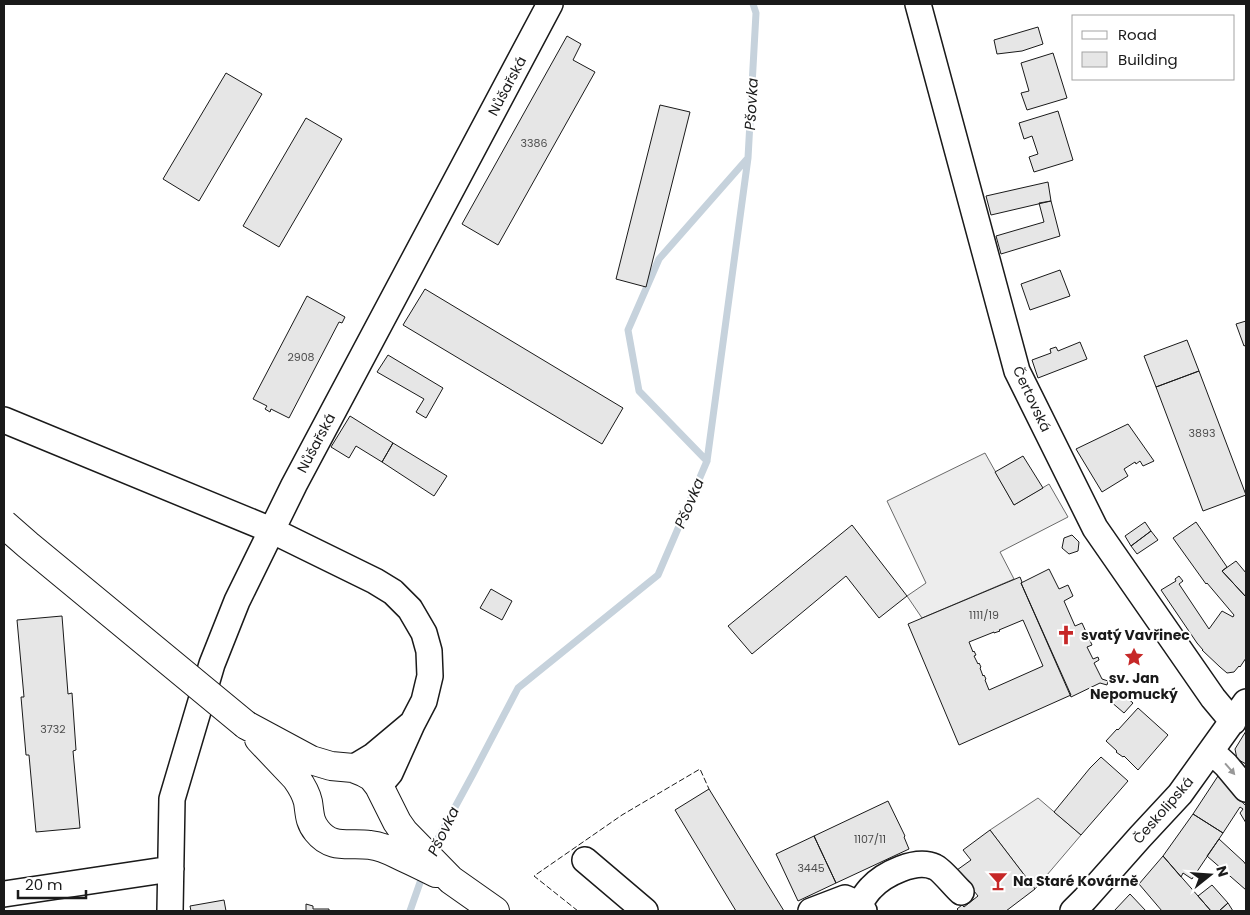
<svg xmlns="http://www.w3.org/2000/svg" width="1250" height="915" viewBox="0 0 1250 915" font-family="Poppins,sans-serif">
<style>
.parking{fill:#ededed;stroke:#6a6a6a}
.lines{fill:none;stroke-linecap:round;stroke-linejoin:round}
.stream{stroke:#c6d2dc;stroke-width:7}
.building{fill:#e6e6e6;stroke:#1a1a1a;fill-rule:evenodd}
.minor-casing{stroke:#1a1a1a;stroke-width:28}
.major-casing{stroke:#1a1a1a;stroke-width:30}
.minor{stroke:#fff;stroke-width:25}
.major{stroke:#fff;stroke-width:28}
.major-bridge-casing{stroke:#1a1a1a;stroke-width:30;stroke-linecap:butt}
.major-bridge{stroke:#fff;stroke-width:28}
.fence{stroke:#1a1a1a;stroke-width:1;stroke-dasharray:6 2.5;stroke-linecap:butt}
.oneway{fill:#989898}
.labels{text-anchor:middle;dominant-baseline:central;stroke-width:4;stroke-linejoin:round;paint-order:stroke}
.number-label{font-size:11px;fill:#4d4d4d}
.street-label{font-size:14px;fill:#1a1a1a;stroke:#fff}
.poi-label{font-size:14px;font-weight:bold;fill:#1a1a1a;stroke:#fff;text-anchor:start}
.water-label{font-size:15px;font-style:italic;fill:#1a1a1a;stroke:#fff}
</style>
<rect width="100%" height="100%" fill="#fff"/>
<!-- parking -->
<path class="parking" d="M985,453l29,52 35,-21 19,33 -68,35 14,27 -92,39 -15,-22 19,-13 -39,-82z
M1038,798l43,37 -46,54 -45,-59z"/>
<g class="lines">
<!-- stream -->
<path class="stream" d="M707,461l-68,-70 -11,-61 31,-71 88,-100
M432,852l3,-8 38,-70 45,-86 140,-113 49,-114 41,-303 8,-145 -3,-9
M410,911l13,-37"/>
</g>
<!-- building -->
<path class="building" d="M1038,27l5,17 -21,7 -25,3 -3,-14z
M567,36l14,8 -8,16 22,12 -97,173 -36,-21z
M1053,53l14,45 -40,12 -6,-17 8,-2 -8,-28z
M226,73l36,21 -63,107 -36,-22z
M660,105l30,7 -44,175 -30,-8z
M1058,111l15,49 -39,12 -5,-15 9,-3 -6,-18 -8,3 -5,-16z
M306,118l36,21 -63,108 -36,-21z
M1048,182l3,19 -60,14 -5,-19z
M1051,201l9,35 -59,18 -5,-18 48,-14 -5,-19z
M1060,270l10,26 -40,14 -9,-26z
M425,289l198,119 -21,36 -199,-119z
M307,296l38,21 -3,6 -3,-1 -50,96 -18,-9 -1,3 -5,-3 2,-3 -14,-7z
M1246,321v24l-2,1 -8,-22z
M1187,340l12,31 -43,16 -12,-31z
M1080,342l7,17 -49,19 -6,-18 19,-7 -1,-4 6,-2 2,4z
M388,355l55,33 -17,30 -10,-6 8,-13 -47,-27z
M1199,371l47,124 -43,16 -47,-124z
M350,416l43,27 -11,19 -26,-16 -7,12 -18,-11z
M1128,424l26,37 -11,5 -3,-5 -4,3 -1,-2 -11,7 4,7 -26,16 -26,-43z
M393,443l54,33 -13,20 -52,-34z
M1023,456l20,32 -29,17 -19,-33z
M1145,522l6,9 -20,15 -6,-10z
M1196,522l31,45 -5,4 24,26v61l-6,9 -1,-1 -5,6 -7,1 -7,-6 -18,-17h1l-6,-7 -36,-53 15,-9 -1,-2 4,-3 4,5 -4,3 30,45 13,-18 11,6 1,-2 -27,-32 -1,1 -33,-46z
M852,525l55,71 -28,22 -33,-42 -94,78 -24,-28z
M1151,531l7,9 -21,14 -6,-8z
M1072,535l7,7 -1,9 -9,3 -7,-6 2,-10z
M1236,561l10,12v24l-24,-26z
M1049,569l10,20 9,-4 5,11 -9,5 11,25 7,-3 10,22 -5,2 6,12 5,-2 1,3 -5,3 8,16 6,2 -1,4 -7,-2 -29,14 -50,-114z
M1020,577l2,5 -1,1 50,112 -112,50 -51,-121zM1023,620l20,46 -54,24 -4,-10 1,-1 -2,-4 -1,1 -3,-8 1,-1 -2,-4 -1,1 -4,-8 2,-1 -2,-4 -1,1 -4,-10 25,-10v1l6,-2 -1,-1z
M491,589l21,12 -10,19 -22,-12z
M62,616l6,78 4,-1 4,57 -3,1 7,77 -44,4 -7,-77h-3l-5,-58h3l-7,-77z
M1119,691l14,12 -9,10 -14,-12z
M1138,708l30,27 -30,35 -14,-14 -1,1 -7,-5 1,-1 -11,-10 11,-12 1,1z
M1246,731v33l-9,-5 -2,-10z
M1101,757l27,24 -47,54 -27,-23 36,-44z
M1218,776l28,30v17l-6,-10 3,-4 -3,-2 -17,26 -30,-19z
M709,789l75,122h-48l-61,-101z
M888,801l17,35 -1,1 5,12 -73,34 -22,-47z
M1193,814l30,19 -31,46 -9,-6 -2,4 -18,-21z
M990,830l45,59 -29,22h-47l-2,-2 5,-4 2,2 14,-11 -21,-26 14,-10 -8,-10z
M814,836l22,47 -38,18 -22,-47z
M1219,839l25,23 2,3v25l-39,-34z
M1163,856l35,40 13,15h-49l-23,-27z
M1212,885l16,18 -9,8h-8l-13,-15z
M1130,894l16,17h-32z
M224,900l2,11h-35l-1,-5z
M1228,903l5,8h-14z
M306,904l7,2v3h16v2h-23z"/>
<g class="lines">
<defs>
<path id="minor" d="M918,4l99,367 78,157 118,170 20,24
M4,420l267,110 104,51 18,11 17,17 14,24 5,18 1,25 -6,25 -12,23 -22,49 -11,13
M1211,751l15,14 20,24
M353,768l20,-12 37,-31
M585,860l60,51
M4,894l167,-25
M859,904c4,-5 7,-11 12,-16 13,-14 45,-30 64,-21 7,3 20,20 26,25
M170,911l2,-112 40,-135 25,-63 57,-116 256,-481
M811,911l34,-13 14,6 5,7
M1073,911l12,-12 55,-62 40,-43 66,-92"/>
<path id="major" d="M246,725l65,35 20,6 22,2 10,4 9,5 7,9 18,36 7,10 47,48 44,31
M259,739l37,39c5,7 10,15 12,24 2,12 1,19 9,29 15,19 32,11 53,14 13,1 24,8 35,13 11,5 21,10 31,15"/>
</defs>
<!-- minor casing -->
<use href="#minor" class="minor-casing"/>
<!-- major casing -->
<use href="#major" class="major-casing"/>
<!-- minor -->
<use href="#minor" class="minor"/>
<!-- major -->
<use href="#major" class="major"/>
<defs>
<path id="major-bridge" d="M4,524l24,21 218,180"/>
</defs>
<!-- major-bridge casing -->
<use href="#major-bridge" class="major-bridge-casing"/>
<!-- major-bridge -->
<use href="#major-bridge" class="major-bridge"/>
<!-- fence -->
<path class="fence" d="M578,911l-44,-35 88,-61 78,-46 9,20"/>
</g>
<!-- one-way arrows -->
<defs><path id="oneway-solid" d="M-6-.8H1V-3.2L6.5 0L1 3.2V.8H-6Z" transform="scale(1.25)"/></defs>
<use class="oneway" href="#oneway-solid" transform="translate(1230 769) rotate(49)"/>
<!-- icons -->
<defs>
<symbol id="church-bare" viewBox="-9 -9 18 18"><path d="M-1.2-6h2.4v3.5h3.3v2.4h-3.3V6h-2.4V-.1h-3.3v-2.4h3.3Z" fill="#c62828" stroke="#fff" stroke-width="2.5" paint-order="stroke"/></symbol>
<symbol id="sight-bare" viewBox="-9 -9 18 18"><path d="M0-6L1.8-2.2L6-1.7L2.9 1.2L3.7 5.4L0 3.3L-3.7 5.4L-2.9 1.2L-6-1.7L-1.8-2.2Z" fill="#c62828" stroke="#fff" stroke-width="2.5" paint-order="stroke"/></symbol>
<symbol id="bar-bare" viewBox="-9 -9 18 18"><path d="M-6-5H6L.8 .8V4.5H3.5V6h-7V4.5H-.8V.8Z" fill="#c62828" stroke="#fff" stroke-width="2.5" paint-order="stroke"/></symbol>
</defs>
<g fill-rule="evenodd">
<use href="#church-bare" x="1052" y="621" width="28" height="28"/>
<use href="#sight-bare" x="1120" y="643" width="28" height="28"/>
<use href="#bar-bare" x="984" y="867" width="28" height="28"/>
</g>
<g class="labels">
<!-- number labels -->
<g class="number-label">
<text x="534" y="143">3386</text>
<text x="301" y="357">2908</text>
<text x="1202" y="433">3893</text>
<text x="984" y="615">1111/19</text>
<text x="53" y="729">3732</text>
<text x="870" y="839">1107/11</text>
<text x="811" y="868">3445</text>
</g>
<!-- street labels -->
<g class="street-label">
<text transform="translate(507 86) rotate(-62)">Nůšařská</text>
<text transform="translate(1032 399) rotate(65)">Čertovská</text>
<text transform="translate(316 443) rotate(-62)">Nůšařská</text>
<text transform="translate(1163 810) rotate(-49)">Českolipská</text>
</g>
<!-- poi labels -->
<g class="poi-label">
<text x="1081" y="635">svatý Vavřinec</text>
<text x="1134" y="678" text-anchor="middle">sv. Jan<tspan x="1134" dy="16">Nepomucký</tspan></text>
<text x="1013" y="881">Na Staré Kovárně</text>
</g>
<!-- water labels -->
<g class="water-label">
<text transform="translate(751 104) rotate(-87)">Pšovka</text>
<text transform="translate(689 503) rotate(-67)">Pšovka</text>
<text transform="translate(443 831) rotate(-64)">Pšovka</text>
</g>
</g>
<!-- border -->
<rect width="1250" height="915" fill="none" stroke="#1a1a1a" stroke-width="10"/>
<!-- legend -->
<rect x="1072" y="15" width="162" height="65" fill="#ffffff" stroke="#a3a3a3"/>
<rect x="1082" y="31" width="25" height="8" fill="#ffffff" stroke="#a3a3a3"/>
<text x="1118" y="40" font-size="15" fill="#1a1a1a">Road</text>
<rect x="1082" y="52" width="25" height="15" fill="#e6e6e6" stroke="#a3a3a3"/>
<text x="1118" y="65" font-size="15" fill="#1a1a1a">Building</text>
<!-- north arrow -->
<g transform="translate(1210 875) rotate(73)" stroke="#ffffff" stroke-width="4" paint-order="stroke">
<path d="M0-4L9 19L0 12L-9 19Z" fill="#1a1a1a"/>
<text y="-8" font-size="14" font-weight="bold" text-anchor="middle" fill="#1a1a1a">N</text>
</g>
<!-- scale -->
<path d="M18 890v8h68v-8" fill="none" stroke="#1a1a1a" stroke-width="2.5"/>
<text x="25" y="890" font-size="15" fill="#1a1a1a" stroke="#ffffff" stroke-width="4" paint-order="stroke">20 m</text>
</svg>
